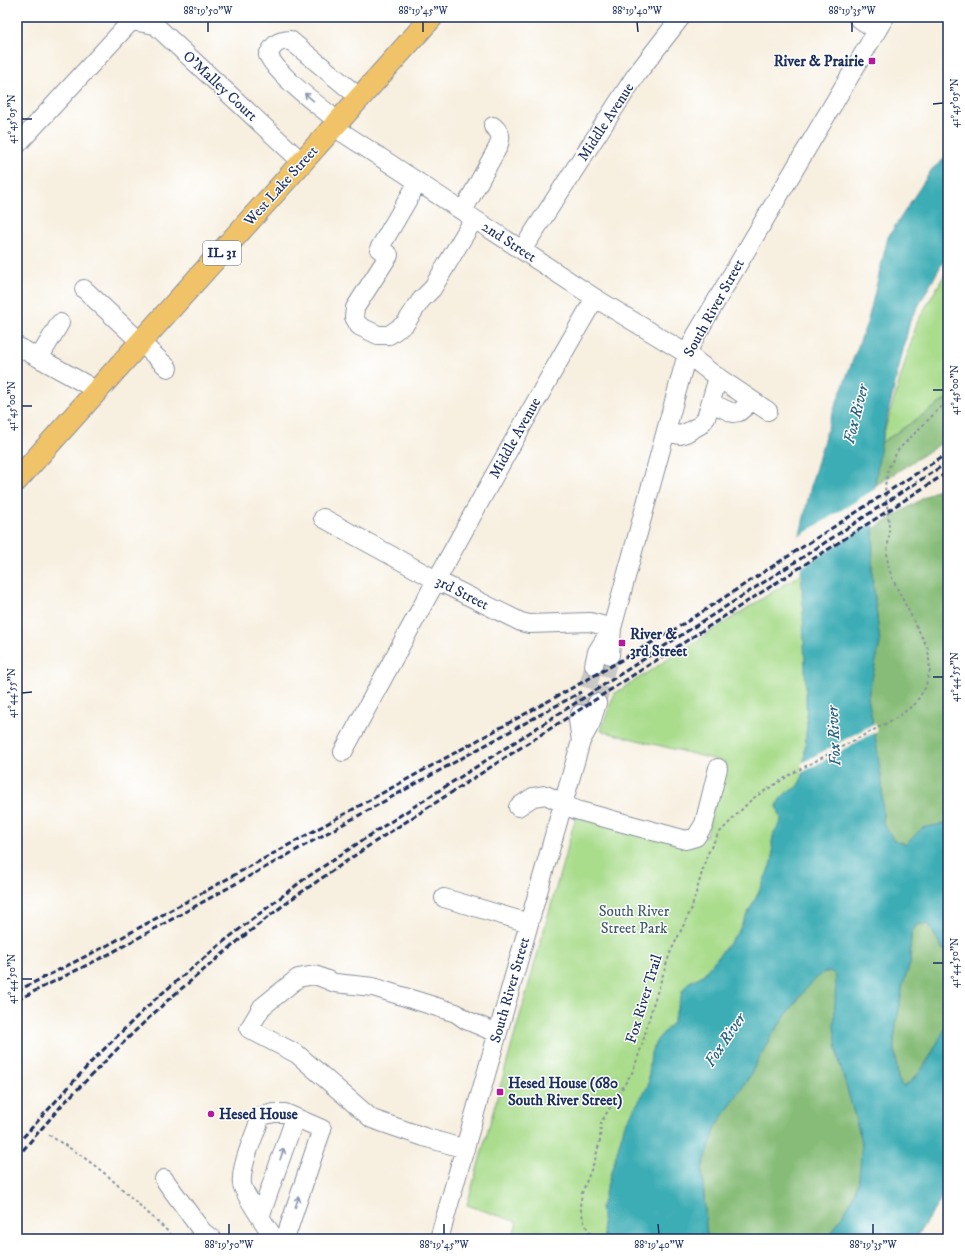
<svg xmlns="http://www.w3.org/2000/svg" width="965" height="1256" viewBox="0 0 965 1256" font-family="'IM FELL DW Pica',serif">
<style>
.green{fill:#a9dc8b;stroke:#628674}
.forest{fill:#86bc77;stroke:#50766a}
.water{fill:#3cadb5;stroke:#2c6e8a}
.pier{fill:#f7efdf}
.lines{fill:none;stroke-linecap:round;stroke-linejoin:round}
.minor-tunnel{stroke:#cbc9c5;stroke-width:18;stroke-dasharray:18 9;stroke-linecap:butt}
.minor-casing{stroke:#898f9e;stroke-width:20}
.major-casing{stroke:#898f9e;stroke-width:24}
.path{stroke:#898f9e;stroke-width:2;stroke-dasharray:3 3;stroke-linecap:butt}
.minor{stroke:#fff;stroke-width:18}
.major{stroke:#f0c369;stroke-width:22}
.rail{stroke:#1b2f5e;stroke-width:3;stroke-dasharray:6 3;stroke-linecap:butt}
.oneway{stroke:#8d97ae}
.ticks{fill:none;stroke:#1b2f5e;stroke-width:1.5}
.poi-dot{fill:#b5179e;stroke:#fff;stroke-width:1.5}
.labels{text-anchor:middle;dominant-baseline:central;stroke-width:3;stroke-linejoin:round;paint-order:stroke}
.shield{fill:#fff;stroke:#5f6d8e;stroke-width:1}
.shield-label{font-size:14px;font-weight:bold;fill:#1b2f5e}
.poi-label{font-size:15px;font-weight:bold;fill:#1b2f5e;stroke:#fff;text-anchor:start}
.street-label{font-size:15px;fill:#1b2f5e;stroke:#fff}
.park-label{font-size:15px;fill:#3e5a69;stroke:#fff}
.water-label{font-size:16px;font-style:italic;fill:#286181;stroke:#fff}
.neatline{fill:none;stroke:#1b2f5e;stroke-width:1.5}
.ticks-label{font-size:10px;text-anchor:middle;fill:#1b2f5e}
</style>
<rect width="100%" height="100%" fill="#fff"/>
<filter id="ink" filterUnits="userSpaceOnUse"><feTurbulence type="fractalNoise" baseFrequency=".025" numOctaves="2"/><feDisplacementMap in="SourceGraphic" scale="8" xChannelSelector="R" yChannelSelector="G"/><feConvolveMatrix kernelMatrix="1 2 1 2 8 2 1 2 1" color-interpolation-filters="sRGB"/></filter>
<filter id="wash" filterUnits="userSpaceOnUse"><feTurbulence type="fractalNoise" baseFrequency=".012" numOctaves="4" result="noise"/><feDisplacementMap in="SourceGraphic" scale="16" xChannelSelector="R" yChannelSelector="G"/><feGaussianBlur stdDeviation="0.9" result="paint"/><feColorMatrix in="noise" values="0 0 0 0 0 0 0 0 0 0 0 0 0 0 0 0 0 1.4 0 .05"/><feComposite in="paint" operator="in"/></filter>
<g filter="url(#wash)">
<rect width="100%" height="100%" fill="#f7efdf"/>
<!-- green -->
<path class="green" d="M948,269v129l-67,45 36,-121z
M802,573l5,150 -4,53 -6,11 -11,6 -6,6 -3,7 4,13 -1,6 -6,7 -2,10 1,16 -11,28 -24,46 -35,43 -15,8 -5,7 -10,32 -16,18 -6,13 -3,33 -23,38 -24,83 3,32h-92l5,-17 -50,-17 109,-389 130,21 19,-75 -124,-31 13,-37z"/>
<!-- forest -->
<path class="forest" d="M948,398v41l-73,47 6,-43z
M948,483v340l-26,5 -16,16 -12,-4 -11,-17 -1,-39 -5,-37 -9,-50 12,-54 -8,-70 1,-44z
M922,924l7,1 13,24 6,2v73l-18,32 -12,18 -9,9 -6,4 -5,-8 -4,-40 9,-54 7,-21 1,-30 5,-9z
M825,972h7l4,4 2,81 24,85 -3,38 -9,23 -22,36h-121l-5,-70 14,-42 32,-48 23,-43 33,-45 14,-14z"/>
<!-- water -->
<path class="water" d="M948,156v97l-38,68 -29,122 -6,43 -3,87 8,70 -12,54 9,50 5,37 1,39 11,17 12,4 16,-16 26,-5v128l-5,-2 -14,-24 -7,-1 -6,1 -5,9 -1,30 -7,21 -9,54 4,40 5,8c24,-13 31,-43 45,-63v158l-10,22 -23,35h-87l22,-36 9,-23 3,-38 -24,-85 -4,-30 2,-51 -4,-4h-7l-7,5 -14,14 -33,45 -23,43 -32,48 -14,42 5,70h-103l-3,-32 24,-83 23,-38 3,-33 6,-13 16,-18 10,-32 5,-7 15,-8 35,-43 24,-46 11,-28 -1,-16 2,-10 6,-7 1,-6 -4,-13 3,-7 6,-6 11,-6 6,-11 4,-53 -7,-188 12,-54 18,-61 38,-100 20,-83 44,-68z"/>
<!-- pier -->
<path class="pier" d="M877,488l-1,32 -77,49 -1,-32z
M875,723l2,8 -76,42 1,-10z"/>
</g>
<g filter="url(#ink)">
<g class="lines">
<!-- minor-tunnel -->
<path class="minor-tunnel" d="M597,703l13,-48
M580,714l14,-49"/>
<defs>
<path id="minor" d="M857,17l19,13
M132,21l23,4 147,137
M339,122c-21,-17 -59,-44 -71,-67 6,-11 9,-14 22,-15l70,58
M334,127l261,171 92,56 26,20 55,37
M17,145l118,-128
M418,182l-39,67 10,6 -34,53 -1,9 5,9 19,9h11l16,-11 16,-24 11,-11 42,-70
M463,211l35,-64c4,-10 3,-14 -5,-21
M522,250l114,-175 45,-58
M84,289l84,79
M17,346l81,45
M39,358l21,-35
M711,403l22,10 6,-1 13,-11
M666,432l14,3 6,-2 14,-8 6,-7 12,-41
M323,518l113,62 85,42 8,2 61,-2 22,6
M610,655l2,-27 75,-274 9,-19 189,-318
M594,665l3,-13 13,-21
M580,714l-2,6 3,21
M343,752c82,-152 165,-304 252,-454
M518,807l15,-10 13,-2 30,15 110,30 10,-3 8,-13 14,-56
M444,898l85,25
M465,1149l-41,-12 -52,-18 -75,-65 -48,-25 13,-22 36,-29 17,-3 20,8 38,4 83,26 10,7 31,13
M164,1179l38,52 10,8
M260,1217l35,-99
M275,1239c-7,-10 -32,-46 -33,-55 -2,-19 13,-49 19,-68l13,-3h11l37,16 -37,110
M439,1239l142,-498 10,-18 6,-20"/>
<path id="major" d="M17,480l415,-463"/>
</defs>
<!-- minor casing -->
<use href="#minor" class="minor-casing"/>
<!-- major casing -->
<use href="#major" class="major-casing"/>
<!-- path -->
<path class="path" d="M17,1114l5,3
M49,1135l33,21 26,20 68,63
M593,1239l-9,-17 -4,-16 2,-13 13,-33 5,-20 1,-18 32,-51 8,-23 11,-40 18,-55 21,-43 16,-55 11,-21 34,-35 41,-26 103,-55 19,-14 10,-16 5,-18 -2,-21 -36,-71 -4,-13 -1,-13 2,-15v-14l-4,-37 3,-17 10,-19 50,-50"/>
<!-- minor -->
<use href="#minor" class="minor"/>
<!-- major -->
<use href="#major" class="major"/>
<!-- rail -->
<path class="rail" d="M17,991l91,-46 491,-272 78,-45 271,-175
M17,1000l94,-47 470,-261
M17,1144l77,-85 59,-58 70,-59 80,-62 84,-56 416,-267 145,-95
M17,1157l45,-52 71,-72 35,-33 76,-64 46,-36 83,-57 575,-371"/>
</g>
<!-- one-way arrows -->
<defs><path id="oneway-shaft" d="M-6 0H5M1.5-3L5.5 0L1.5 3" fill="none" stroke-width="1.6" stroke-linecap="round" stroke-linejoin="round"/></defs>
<g class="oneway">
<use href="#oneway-shaft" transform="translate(309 97) rotate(-140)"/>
<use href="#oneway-shaft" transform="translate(282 1154) rotate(-71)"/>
<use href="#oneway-shaft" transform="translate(297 1202) rotate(-71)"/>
</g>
</g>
<!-- ticks -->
<path class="ticks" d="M208,22v10M423,22v10M637,22l1,10M852,22v10M933,104l10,-1M22,119h10M933,390h10M22,406h10M933,677h10M22,693l10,-1M933,963h10M22,979h10M229,1224v10M444,1224v10M658,1224l1,10M873,1224v10"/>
<!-- markers -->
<g class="poi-dot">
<rect x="868" y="57" width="8" height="8" rx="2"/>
<rect x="618" y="639" width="8" height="8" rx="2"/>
<rect x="496" y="1088" width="8" height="8" rx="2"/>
<circle cx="211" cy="1114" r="4"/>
</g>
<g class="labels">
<!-- shield labels -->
<rect class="shield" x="203" y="241" width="38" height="24" rx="3"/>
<g class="shield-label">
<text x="222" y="253">IL 31</text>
</g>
<!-- poi labels -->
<g class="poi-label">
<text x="864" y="61" text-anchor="end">River &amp; Prairie</text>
<text x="630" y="634">River &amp;<tspan x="630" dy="17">3rd Street</tspan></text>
<text x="508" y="1083">Hesed House (680<tspan x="508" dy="17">South River Street)</tspan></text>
<text x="219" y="1114">Hesed House</text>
</g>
<!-- street labels -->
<g class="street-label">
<text transform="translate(220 86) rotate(43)">O'Malley Court</text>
<text transform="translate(606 122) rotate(-57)">Middle Avenue</text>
<text transform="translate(281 186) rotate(-48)">West Lake Street</text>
<text transform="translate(509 242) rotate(33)">2nd Street</text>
<text transform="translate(714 308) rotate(-61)">South River Street</text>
<text transform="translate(515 438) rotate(-61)">Middle Avenue</text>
<text transform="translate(462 593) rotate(27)">3rd Street</text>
<text transform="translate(510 990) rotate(-74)">South River Street</text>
<text transform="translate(644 999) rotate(-73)">Fox River Trail</text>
</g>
<!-- park labels -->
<g class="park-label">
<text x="634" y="911">South River<tspan x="634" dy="17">Street Park</tspan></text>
</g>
<!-- water labels -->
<g class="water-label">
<text transform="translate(856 414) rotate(-76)">Fox River</text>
<text transform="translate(834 736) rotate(-93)">Fox River</text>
<text transform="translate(725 1040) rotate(-56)">Fox River</text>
</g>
</g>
<!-- margin -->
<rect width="965" height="1256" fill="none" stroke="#fff" stroke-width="44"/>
<rect x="22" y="22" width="921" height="1212" class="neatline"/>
<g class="ticks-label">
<text x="208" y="14">88°19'50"W</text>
<text x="423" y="14">88°19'45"W</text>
<text x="637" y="14">88°19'40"W</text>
<text x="852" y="14">88°19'35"W</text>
<text transform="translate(954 103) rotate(-90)" y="4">41°45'05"N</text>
<text transform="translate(11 119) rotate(-90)" y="4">41°45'05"N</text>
<text transform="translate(954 390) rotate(-90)" y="4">41°45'00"N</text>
<text transform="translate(11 406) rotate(-90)" y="4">41°45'00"N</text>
<text transform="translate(954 677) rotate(-90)" y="4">41°44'55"N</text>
<text transform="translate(11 693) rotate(-90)" y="4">41°44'55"N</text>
<text transform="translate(954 963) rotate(-90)" y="4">41°44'50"N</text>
<text transform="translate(11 979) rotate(-90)" y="4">41°44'50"N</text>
<text x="229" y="1248">88°19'50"W</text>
<text x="444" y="1248">88°19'45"W</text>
<text x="659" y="1248">88°19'40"W</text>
<text x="873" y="1248">88°19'35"W</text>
</g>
</svg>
